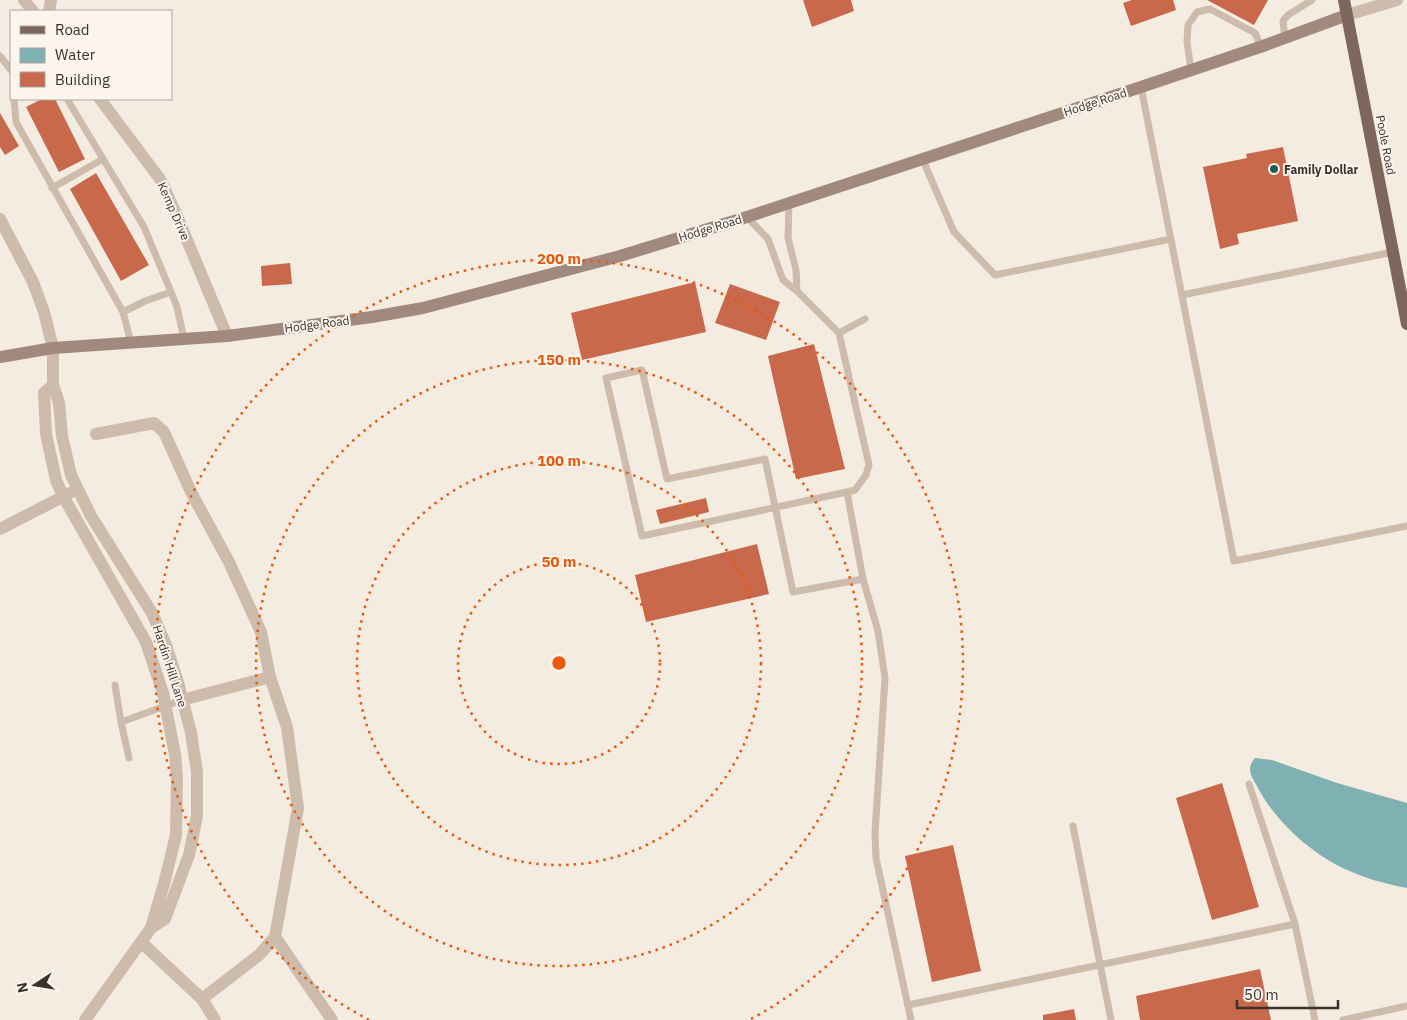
<svg xmlns="http://www.w3.org/2000/svg" width="1407" height="1020" viewBox="0 0 1407 1020" font-family="'IBM Plex Sans',sans-serif">
<style>
.water{fill:#7fb0b2}
.building{fill:#c8694b}
.lines{fill:none;stroke-linecap:round;stroke-linejoin:round}
.lane{stroke:#cdbbac;stroke-width:7}
.street{stroke:#cdbbac;stroke-width:12}
.secondary{stroke:#a18a7d;stroke-width:12}
.primary{stroke:#7d675c;stroke-width:12}
.ring{fill:none;stroke:#e8590c;stroke-width:2.5;stroke-dasharray:2.5 5}
.poi-dot{fill:#1f5a5e;stroke:#fbf5ee;stroke-width:2}
.labels{text-anchor:middle;dominant-baseline:central;stroke-width:4;stroke-linejoin:round;paint-order:stroke}
.street-label{font-size:12px;fill:#3b302b;stroke:#fbf5ee}
.poi-label{font-size:12px;font-weight:bold;fill:#3b302b;stroke:#fbf5ee;text-anchor:start}
.centre{fill:#e8590c;stroke:#fbf5ee;stroke-width:2.5}
.ring-label{font-size:15px;text-anchor:middle;font-weight:bold;fill:#e8590c;stroke:#fbf5ee;stroke-width:4;stroke-linejoin:round;paint-order:stroke}
</style>
<rect width="100%" height="100%" fill="#f4ebe1"/>
<!-- water -->
<path class="water" d="M1255,758l17,2 65,23 70,20v85c-22,-4 -42,-10 -62,-19 -35,-16 -71,-49 -88,-83 -4,-7 -9,-14 -6,-22 1,-2 2,-4 4,-6z"/>
<!-- building -->
<path class="building" d="M803,0h48l3,11 -42,16z
M1132,0h41l3,10 -45,16 -8,-23z
M1207,0h61l-14,25z
M42,99h13l30,60 -26,13 -33,-65z
M0,113l19,33 -14,9 -5,-8z
M1283,147l15,74 -61,13 2,10 -19,5 -17,-82 44,-9 -1,-4z
M96,173l53,92 -28,16 -51,-92z
M290,263l2,21 -30,2 -1,-20z
M695,282l11,50 -124,28 -11,-47z
M730,284l50,18 -14,38 -51,-17z
M814,344l31,125 -49,10 -28,-123z
M706,498l3,14 -49,12 -4,-14z
M757,544l12,50 -123,28 -11,-47z
M1222,783l37,124 -47,13 -36,-122z
M953,845l28,126 -49,11 -27,-126z
M1260,969l11,51h-131l-4,-24z
M1074,1009l2,11h-33v-5z"/>
<g class="lines">
<!-- lane -->
<path class="lane" d="M1285,38l-2,-17 5,-6 24,-15
M0,56l11,14
M1191,70l-4,-28 1,-17 9,-13 13,-3 45,24 6,14
M1141,87l93,474 173,-35
M14,99l2,23 107,190 8,31
M67,99l77,128 27,65
M922,158l32,74 41,43 176,-36
M52,188l51,-29
M789,203l-1,35 8,32 1,21
M747,217l21,22 15,41 14,11 42,42 30,132 -3,10 -11,15 -8,2 -205,44 -36,-158 36,-8 25,109 98,-20 28,133 70,-13 -16,-87
M1182,295l211,-43
M123,312l22,-11 26,-9 6,15 7,32
M839,333l26,-14
M863,579l15,52 7,47 -10,155 1,25 35,162
M115,685l6,37 61,-22
M121,722l8,36
M1249,784l46,140
M1073,826l38,194
M908,1005l387,-81 20,96
M1343,1020l64,-14"/>
<!-- street -->
<path class="street" d="M24,0l9,11
M49,11l2,-11
M1347,15l50,-15
M100,99l60,80 17,37 50,120
M0,219l33,63 11,30 9,36v37l6,18 3,33 9,39 20,41 61,97 14,32 12,37 13,51 6,39v44l-8,39 -24,64 -14,9
M53,385l-9,8 2,41 10,46 7,16 83,146 17,51 12,61 2,24 -1,57 -12,49 -13,44 -66,92
M96,434l58,-11 10,9 27,60 38,70 32,70 9,45 -88,23
M0,529l70,-36
M275,937l57,83
M141,942l61,57 57,-44 16,-18 23,-129 -11,-81 -17,-50
M202,999l13,21"/>
<!-- secondary -->
<path class="secondary" d="M0,357l53,-9 174,-12 145,-19 51,-9 197,-52 127,-39 394,-130 122,-41 84,-31"/>
<!-- primary -->
<path class="primary" d="M1344,0l63,324"/>
</g>
<!-- distance rings -->
<g class="ring">
<circle cx="559" cy="663" r="101"/>
<circle cx="559" cy="663" r="202"/>
<circle cx="559" cy="663" r="303"/>
<path d="M369 1020A404 404 0 1 1 749 1020"/>
</g>
<!-- markers -->
<circle class="poi-dot" cx="1274" cy="169" r="5"/>
<g class="labels">
<!-- street labels -->
<g class="street-label">
<text transform="translate(1095 102) rotate(-18)">Hodge Road</text>
<text transform="translate(1386 145) rotate(79)">Poole Road</text>
<text transform="translate(174 211) rotate(66)">Kemp Drive</text>
<text transform="translate(710 228) rotate(-17)">Hodge Road</text>
<text transform="translate(317 324) rotate(-7)">Hodge Road</text>
<text transform="translate(170 666) rotate(72)">Hardin Hill Lane</text>
</g>
<!-- poi labels -->
<g class="poi-label">
<text x="1284" y="169">Family Dollar</text>
</g>
</g>
<circle cx="559" cy="663" r="8" class="centre"/>
<g class="ring-label">
<text x="559" y="264">200 m</text>
<text x="559" y="365">150 m</text>
<text x="559" y="466">100 m</text>
<text x="559" y="567">50 m</text>
</g>
<!-- legend -->
<rect x="10" y="10" width="162" height="90" fill="#fbf5ee" stroke="#aea6a0"/>
<rect x="20" y="26" width="25" height="8" fill="#7d675c" stroke="#aea6a0"/>
<text x="55" y="35" font-size="15" fill="#3b302b">Road</text>
<rect x="20" y="48" width="25" height="15" fill="#7fb0b2" stroke="#aea6a0"/>
<text x="55" y="60" font-size="15" fill="#3b302b">Water</text>
<rect x="20" y="72" width="25" height="15" fill="#c8694b" stroke="#aea6a0"/>
<text x="55" y="85" font-size="15" fill="#3b302b">Building</text>
<!-- north arrow -->
<g transform="translate(35 985) rotate(258)" stroke="#fbf5ee" stroke-width="4" paint-order="stroke">
<path d="M0-4L9 19L0 12L-9 19Z" fill="#3b302b"/>
<text y="-8" font-size="14" font-weight="bold" text-anchor="middle" fill="#3b302b">N</text>
</g>
<!-- scale -->
<path d="M1237 1000v8h101v-8" fill="none" stroke="#3b302b" stroke-width="2.5"/>
<text x="1244" y="1000" font-size="15" fill="#3b302b" stroke="#fbf5ee" stroke-width="4" paint-order="stroke">50 m</text>
</svg>
